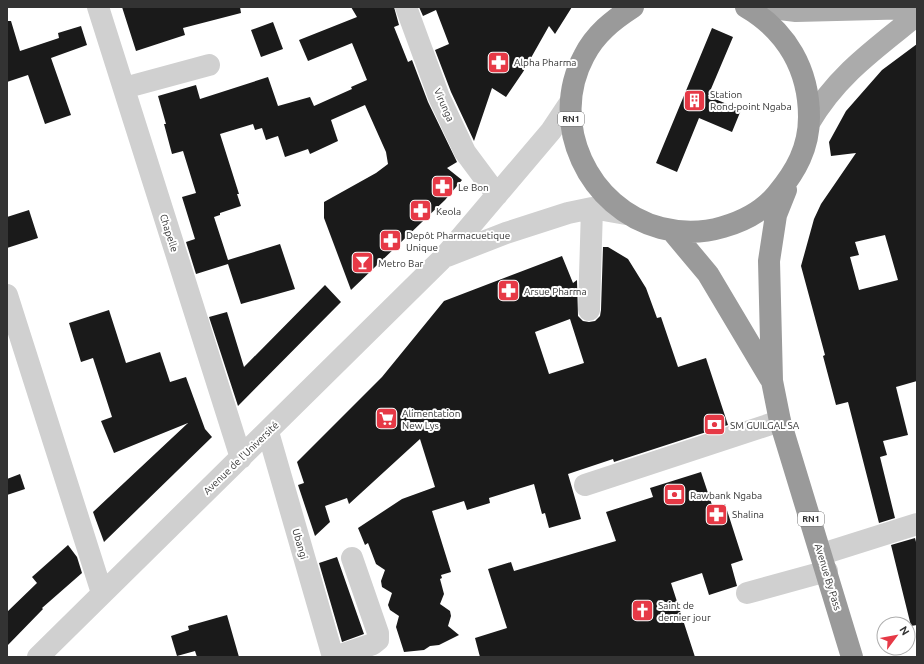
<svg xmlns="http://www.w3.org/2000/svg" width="924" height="664" viewBox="0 0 924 664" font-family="Ubuntu,sans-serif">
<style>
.building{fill:#1a1a1a;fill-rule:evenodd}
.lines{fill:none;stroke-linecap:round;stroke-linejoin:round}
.minor{stroke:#d0d0d0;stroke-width:22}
.major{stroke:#ababab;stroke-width:22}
.highway{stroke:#9a9a9a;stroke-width:22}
.labels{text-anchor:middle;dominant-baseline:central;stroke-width:4;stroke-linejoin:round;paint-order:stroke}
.shield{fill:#fff;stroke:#707070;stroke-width:1}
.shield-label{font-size:9px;font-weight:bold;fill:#333}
.poi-label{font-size:10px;fill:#333;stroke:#fff;text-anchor:start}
.street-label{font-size:10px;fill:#333;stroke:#fff}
</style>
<rect width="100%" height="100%" fill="#fff"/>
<!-- building -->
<path class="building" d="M122,7h118l1,6 -58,15 2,7 -49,16z
M351,7h43l5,18 -5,2 14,35 4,-2 16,42 29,60 -10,6 15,12 -17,20 -94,90 -27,-72v-16l52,-29 12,-9 -2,-12 -21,-47 -34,15 7,21 -28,13 -2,-5 -23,8 -7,-21 -12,4 -4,-12 -7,2 -2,-6 -33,10 19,60h-2l4,12 -21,7v2l-6,2 14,43 52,-16 15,45 -54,15 -13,-40 -32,10 -10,-32 9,-3 -13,-42 14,-4 -13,-42 -11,3 -8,-30h2l-8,-28 38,-11 4,14 68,-22 10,29 32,-9 4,9 38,-17 -1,-2 16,-7 -15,-37 -44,18 -9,-21 58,-23z
M419,7h153l-17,27 -6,-8 -26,46 -17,25 -14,-9 -18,53 -23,-49 -16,-42 14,-6 -13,-34 -13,6z
M7,21h4l9,30 39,-13 -1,-5 23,-7 6,19 -36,13 20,57 -26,9 -17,-49 -21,7z
M273,22l10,27 -22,8 -10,-27z
M712,28l21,9 -25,59 33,14 -9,22 -33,-14 -22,54 -21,-9z
M917,44v337l-21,6 12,48 -25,6 4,14 -7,2 15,61 -16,5 -31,-121 -12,3 -13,-49 2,-1 -24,-89 13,-47 7,-15 35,-51 -25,3 -2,-14 17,-31 36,-41zM885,235l13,45 -39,10 -9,-33 9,-2 -4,-13z
M29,210l9,28 -31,10v-31z
M603,247h5l20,12 18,29 11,30 4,-1 17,50 28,-9 22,67 -114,37 -1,-3 -45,15 13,45 -32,9 -4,-15 -3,1 -8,-30 -45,14 1,5 -23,7 -3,-9 -32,10 19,61 -10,3 1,3 -2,1 4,15 -4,10 10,7 1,5 -3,10 11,9 -20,10 -9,1 -6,4 -20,2 -8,-25 3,-11 -9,-6 -2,-5 4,-12 -10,-6 -1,-6 4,-11 -9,-6 -8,-21 -3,2 -7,-17 44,-29 33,-12 -15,-48 -71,65 -2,-6 -22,8 5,16 -15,14 -17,-51 6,-2 -7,-21 85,-85 62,-76 118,-45 11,27 4,-3 1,36 5,5 6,1 6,-1 5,-5 1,-6zM570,319l14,44 -35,11 -14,-42z
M325,285l16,17 -103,104 -29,-89 18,-5 17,55z
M109,310l17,53 34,-11 10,30 16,-5 19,52 7,8 -108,105 -11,-30 95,-89 -74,30 -13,-32 11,-4 -19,-59 -12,4 -12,-39z
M701,472l12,36 12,-4 18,56 -12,4 6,22 -28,9 -7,-22 -31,10 24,74h-215l-5,-19 32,-10 -19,-59 23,-7 3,9 102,-30 -10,-29 47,-15 -3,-9z
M20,474l5,15 -18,6v-16z
M915,538l2,8v79l-6,1 -20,-81z
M68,545l9,12 5,16 -40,35 1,1 -36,37v-34l30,-29 -5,-6z
M337,557l27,77 -22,8 -23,-79z
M227,615l12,42h-42l-2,-6 -18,5 -6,-20 18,-6 -1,-4z"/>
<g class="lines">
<!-- minor -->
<path class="minor" d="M98,7l143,451
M406,7l33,90 26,55 32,43
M124,88l85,-23
M447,256l59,-23 62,-20 24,-5 34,6
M7,295l95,298
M589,310l3,-102
M268,432l65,225
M585,485l195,-64
M822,554l95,-30
M747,593l80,-22
M38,657l406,-400 107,-126 20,-30
M335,657l38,-13 5,-4v-7l-26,-75"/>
<!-- major -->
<path class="major" d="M764,7l32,4 121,-3
M809,123c28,-48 66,-74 108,-108"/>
<!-- highway -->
<path class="highway" d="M633,7c-20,13 -38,27 -49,49 -36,67 4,153 77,172 20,5 42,5 62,-1 21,-6 40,-16 54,-33 19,-23 32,-46 32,-77 0,-47 -22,-86 -63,-110
M786,190l-10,25 -7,46 3,120 8,40 72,236
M672,231l36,43 62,104"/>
</g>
<!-- icons -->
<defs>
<symbol id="pharmacy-square" viewBox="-11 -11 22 22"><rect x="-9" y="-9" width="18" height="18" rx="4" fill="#e63946" stroke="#fff"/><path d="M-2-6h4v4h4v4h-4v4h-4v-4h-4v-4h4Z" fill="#fff"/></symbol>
<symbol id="building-square" viewBox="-11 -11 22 22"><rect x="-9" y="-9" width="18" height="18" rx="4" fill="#e63946" stroke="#fff"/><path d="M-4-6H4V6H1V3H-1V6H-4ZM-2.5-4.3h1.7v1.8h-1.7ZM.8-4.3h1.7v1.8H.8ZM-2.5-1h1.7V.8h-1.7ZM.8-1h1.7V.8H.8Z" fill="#fff"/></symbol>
<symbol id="bar-square" viewBox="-11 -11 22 22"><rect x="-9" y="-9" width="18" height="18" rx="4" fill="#e63946" stroke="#fff"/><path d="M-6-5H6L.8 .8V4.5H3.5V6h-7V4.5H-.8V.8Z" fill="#fff"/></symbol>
<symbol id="supermarket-square" viewBox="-11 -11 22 22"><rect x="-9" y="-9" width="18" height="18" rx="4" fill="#e63946" stroke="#fff"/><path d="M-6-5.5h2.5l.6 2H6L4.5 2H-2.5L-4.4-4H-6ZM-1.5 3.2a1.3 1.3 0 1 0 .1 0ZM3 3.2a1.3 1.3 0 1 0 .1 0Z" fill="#fff"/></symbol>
<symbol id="bank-square" viewBox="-11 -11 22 22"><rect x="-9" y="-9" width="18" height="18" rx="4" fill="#e63946" stroke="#fff"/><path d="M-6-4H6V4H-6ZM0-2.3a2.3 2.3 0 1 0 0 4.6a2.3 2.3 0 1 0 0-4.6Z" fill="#fff"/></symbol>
<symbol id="church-square" viewBox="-11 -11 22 22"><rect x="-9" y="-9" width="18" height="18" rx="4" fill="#e63946" stroke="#fff"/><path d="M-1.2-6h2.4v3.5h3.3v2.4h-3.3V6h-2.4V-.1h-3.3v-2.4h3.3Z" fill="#fff"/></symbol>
</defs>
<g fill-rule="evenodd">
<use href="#pharmacy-square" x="486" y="50" width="25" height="25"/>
<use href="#building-square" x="682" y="88" width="25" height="25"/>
<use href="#pharmacy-square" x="430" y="174" width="25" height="25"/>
<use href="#pharmacy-square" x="408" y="198" width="25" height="25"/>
<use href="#pharmacy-square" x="378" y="228" width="25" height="25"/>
<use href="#bar-square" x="350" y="250" width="25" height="25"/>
<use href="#pharmacy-square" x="496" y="278" width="25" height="25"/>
<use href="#supermarket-square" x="374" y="406" width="25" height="25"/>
<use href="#bank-square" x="702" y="412" width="25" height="25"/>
<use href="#bank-square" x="662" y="482" width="25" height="25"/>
<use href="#pharmacy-square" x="704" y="502" width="25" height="25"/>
<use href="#church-square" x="630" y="598" width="25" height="25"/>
</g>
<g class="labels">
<!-- shield labels -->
<g class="shield">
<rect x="558" y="112" width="26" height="14" rx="3"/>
<rect x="798" y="512" width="26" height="14" rx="3"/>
</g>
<g class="shield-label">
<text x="571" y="119">RN1</text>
<text x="811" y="519">RN1</text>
</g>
<!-- poi labels -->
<g class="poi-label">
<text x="514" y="62">Alpha Pharma</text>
<text x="710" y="94">Station<tspan x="710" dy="12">Rond-point Ngaba</tspan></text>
<text x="458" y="187">Le Bon</text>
<text x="436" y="211">Keola</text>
<text x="406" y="235">Depôt Pharmacuetique<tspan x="406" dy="12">Unique</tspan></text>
<text x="378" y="263">Metro Bar</text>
<text x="524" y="291">Arsue Pharma</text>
<text x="402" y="413">Alimentation<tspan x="402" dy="12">New Lys</tspan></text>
<text x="730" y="425">SM GUILGAL SA</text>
<text x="690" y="495">Rawbank Ngaba</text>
<text x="732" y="514">Shalina</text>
<text x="658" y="605">Saint de<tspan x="658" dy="12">dernier jour</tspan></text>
</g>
<!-- street labels -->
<g class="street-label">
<text transform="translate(444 105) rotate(66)">Virunga</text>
<text transform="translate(169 233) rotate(72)">Chapelle</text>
<text transform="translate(241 458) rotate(-44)">Avenue de l'Université</text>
<text transform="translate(300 544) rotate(74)">Ubangi</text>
<text transform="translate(828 577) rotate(73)">Avenue By Pass</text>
</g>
</g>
<!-- border -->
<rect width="924" height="664" fill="none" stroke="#333333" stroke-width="16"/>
<!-- north arrow -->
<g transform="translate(896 636) rotate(58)"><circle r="19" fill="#ffffff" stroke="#adadad"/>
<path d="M0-3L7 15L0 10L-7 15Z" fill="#e63946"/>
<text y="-6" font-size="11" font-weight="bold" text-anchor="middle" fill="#333333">N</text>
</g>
</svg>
